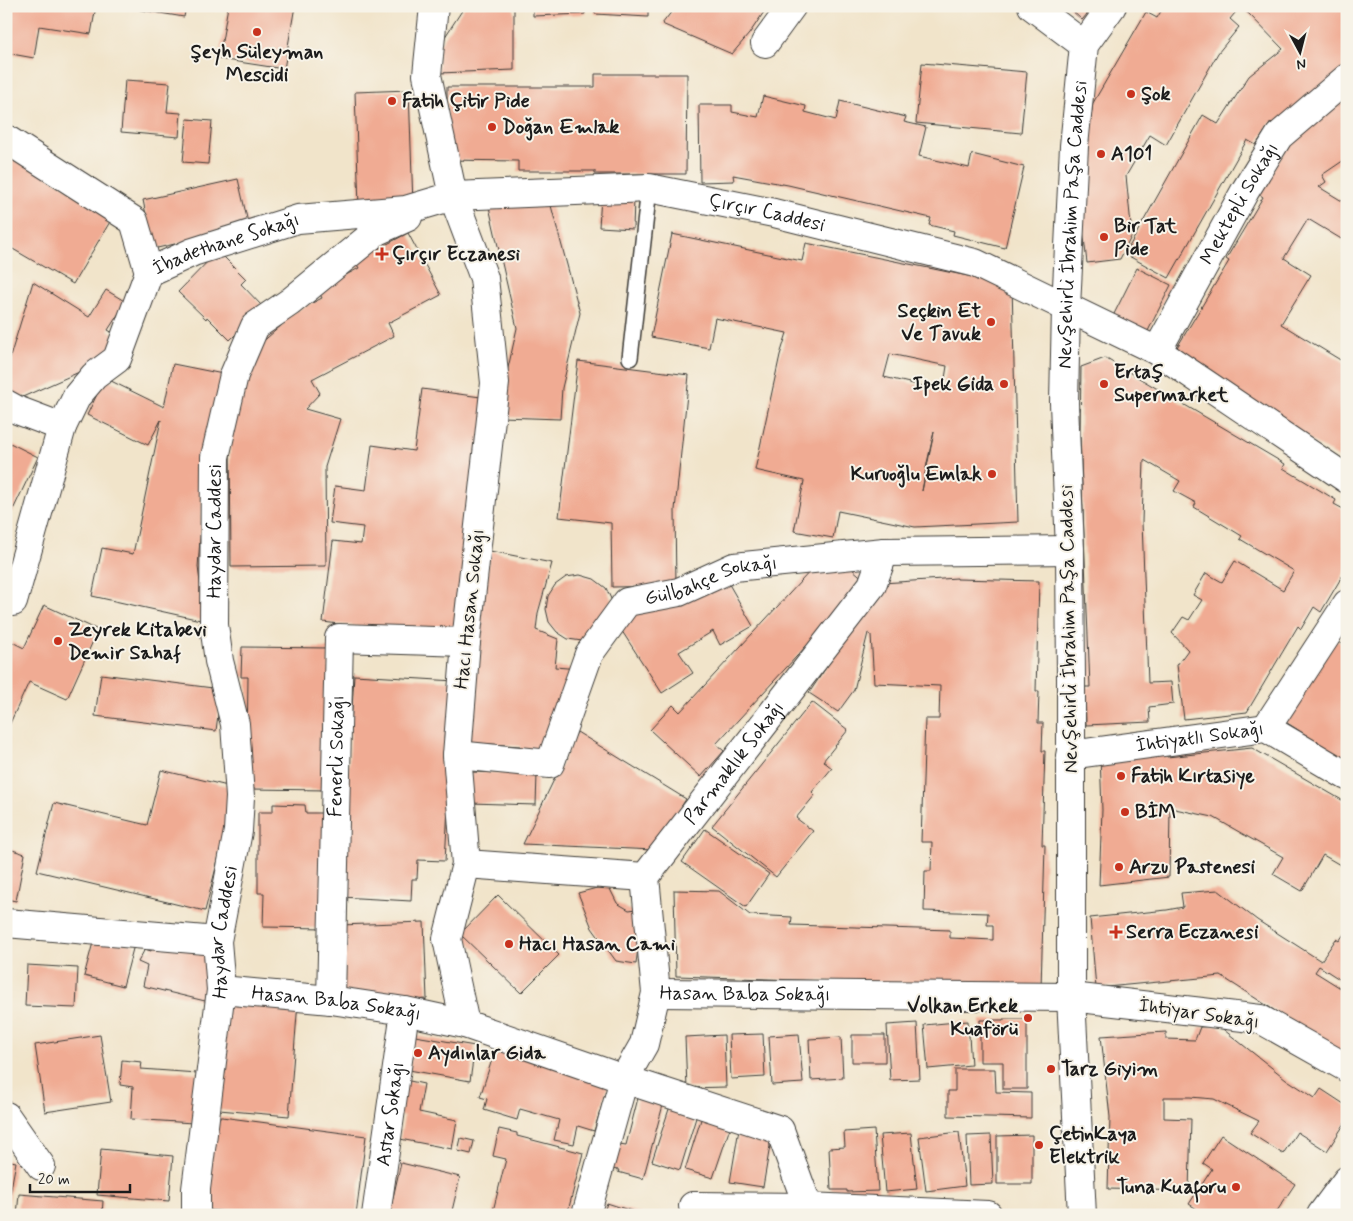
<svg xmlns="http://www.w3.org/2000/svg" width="1353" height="1221" viewBox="0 0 1353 1221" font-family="Mynerve,sans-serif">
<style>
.building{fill:#f0ab93;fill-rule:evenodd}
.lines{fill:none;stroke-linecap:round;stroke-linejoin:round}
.service-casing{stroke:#3c3a36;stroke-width:18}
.minor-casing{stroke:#3c3a36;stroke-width:30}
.tertiary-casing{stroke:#3c3a36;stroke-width:30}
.service{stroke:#fff;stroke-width:15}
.minor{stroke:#fff;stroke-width:28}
.tertiary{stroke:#fff;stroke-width:28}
.poi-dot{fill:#c8321e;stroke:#f7f3e8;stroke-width:2}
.labels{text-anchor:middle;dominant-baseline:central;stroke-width:4;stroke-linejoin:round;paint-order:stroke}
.poi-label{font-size:20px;font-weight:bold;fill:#1c1c1c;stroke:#f7f3e8;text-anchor:start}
.street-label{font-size:20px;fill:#1c1c1c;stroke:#f7f3e8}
</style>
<rect width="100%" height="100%" fill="#f7f3e8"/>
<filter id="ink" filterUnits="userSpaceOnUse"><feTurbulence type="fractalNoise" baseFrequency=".02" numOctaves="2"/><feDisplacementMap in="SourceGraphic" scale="10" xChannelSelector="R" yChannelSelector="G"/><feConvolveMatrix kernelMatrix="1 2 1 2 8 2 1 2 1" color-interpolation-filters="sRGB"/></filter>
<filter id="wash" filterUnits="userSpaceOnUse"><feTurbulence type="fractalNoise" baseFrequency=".0096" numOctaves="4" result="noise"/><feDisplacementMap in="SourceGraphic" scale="20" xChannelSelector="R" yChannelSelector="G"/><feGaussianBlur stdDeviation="1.12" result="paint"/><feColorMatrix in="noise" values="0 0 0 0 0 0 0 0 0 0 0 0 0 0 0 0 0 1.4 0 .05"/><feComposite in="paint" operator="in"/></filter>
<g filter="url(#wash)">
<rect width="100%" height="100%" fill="#f1e4ca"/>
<g id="blocks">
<!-- building -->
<path class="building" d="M6,6h90l-5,28 -52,-8 -5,32 -28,-5z
M123,6h63l-2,11 -61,-10z
M228,6h67l-11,63 -65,-10z
M465,6h49v64l-75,3v-27z
M533,6h51l1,8 -52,2z
M595,6h53v11l-53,-3z
M676,6h92l-19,28 -17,20 -70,-30z
M1067,6h27l-12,14z
M1164,6h178l5,5v56l-71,61 -5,-6 -15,23 -9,-5 -78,138 -44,-24 78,-139 15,9 31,-48 34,-27 -34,-35 -9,-7 -10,12 9,8 -21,26 -52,92 -16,-10 -24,41 6,59 -12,24 -33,4 -4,-34v-51l10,-75 53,-91 11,6z
M922,63l105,9 -6,61 -105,-10z
M595,74h92l-1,100h-91v-3h-77v-10l-71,-1v-73h148z
M125,80l45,3 -3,29 14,1 -2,24 -58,-5z
M409,90l4,115 -54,2 -4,-115z
M1347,90v68l-25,17 4,7 -7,5 28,17v29l-4,7 -35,-21 -24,39 27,17 -30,49 66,40v99l-174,-109 56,-93 -3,-2 37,-62 -4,-3 36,-60z
M763,96l43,10 -1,6 31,8 4,-19 66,16 -2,5 22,5 -7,29 50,12 3,-14 52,13 -19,81 -52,-13 1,-4 -25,-6 2,-7 -143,-33 -55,-10 1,6 -34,1 -1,-77h33v7l26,5z
M187,119l25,2 -4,43 -25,-2z
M6,152l108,63 -41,69 -67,-39z
M238,179l11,48 -96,22 -10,-49z
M601,197l33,2 -1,30 -34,-2z
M550,202l30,111 -18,75 -2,31 -58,-2 2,-31 13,-58 -28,-121z
M408,233l33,62 -53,28 6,13 -82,43 8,14 -15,16 35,10 -15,48 1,99 -95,1 -1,-129 22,-87 31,-27 -2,-5 41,-21 -4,-8 41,-22 -4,-7z
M672,234l130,27 4,-18 206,42 6,237 -103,5 -77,-16 -5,27 -39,-7 10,-50 -49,-11 25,-115 7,-22 -72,-15 -6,30 -58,-11zM890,354l57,12 -4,25 -59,-14zM934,432l-12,59 5,-28z
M218,251l28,28 -5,5 22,23 -33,33 -23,-23 -1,2 -28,-27z
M1137,268l34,17 -24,48 -34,-17z
M33,282l56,35 17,-27 20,12 -18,28 8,5 -5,23 -93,41 -12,-4v-25z
M1105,358l180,106 -2,4 53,32 -2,4 13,7v57l-26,44 -7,-5 -13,22 -3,-3 -51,86 -63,7 -7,-54 11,-15 -16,-17 11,-16 6,3 13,-20 -9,-5 13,-22 16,9 13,-21 48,29 11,-19 -54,-32 2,-3 -48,-29 2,-4 -22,-12 6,-10 -36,-21 -2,62 6,161 23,-1 2,22 -24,3 1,15 -64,3 -1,-38h5l-10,-253 1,-67z
M578,361l111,14 -14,135 1,76 -64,1 -1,-64 -52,-6z
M173,364l50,10 -17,82 -8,111 7,54 -113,-25 10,-48 31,6 28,-134 -13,25 -61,-30 18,-37 59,29z
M422,389l66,9 -32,241 -133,-17 10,-81 28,3 2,-17 -33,-4 5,-37 31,4 6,-45 42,6z
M10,443l28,14 -26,55 -6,-2v-59z
M490,551l62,12 -14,50 -2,17 22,9 -3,28 24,2 -26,88 -33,-3v-8l-58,-4z
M844,562l22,19 -150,163 8,7 -23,26 -51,-47 23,-25 7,7 133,-144z
M580,575l14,4 12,9 6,13 -30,40 -14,-2 -11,-7 -8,-10 -3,-13 2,-13 7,-11 11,-8z
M957,578v1l82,2 -3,110h3l-1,32h5l-1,28h3l-3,94h3l-4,143 -365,-12 -2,-86 45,1 31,24 42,2 -1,8 159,5v8l43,2v-15h-6l1,-12 -64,-2 1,-40h6l1,-29h-11l4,-123h14l1,-33 -66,-3 -3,-48 -3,-2 -14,57 -16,22 -29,-19 74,-110z
M726,579l27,47 -33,19 -7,-14 -34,21 14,21 -31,20 -44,-68 31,-20z
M44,605l54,25 -31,69 -38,-17 -23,50v-77l6,-13 12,6z
M1336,640l8,5 3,-5v121l-63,-40z
M242,647l87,1 -1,142 -78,-1 -3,-40 1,-72h-7z
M101,674l120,15 -5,42 -121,-15z
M354,675l101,6 -10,180 -27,-1 -1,19h-5l-1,22 -70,-4z
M812,702l36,28 -25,31 9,7 -20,24 3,3 -19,23 17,13 -37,46 -64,-51z
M577,732l109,67 -32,51 -131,-6z
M1252,748l95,55v66l-24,-14 -21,36 -29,-17 10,-17 -70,-40 -43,-9 -1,69 -70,8 3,-75 -2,-54 66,-3 1,4z
M161,770l75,18 -31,123 -168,-40 17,-68 93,22z
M471,772l66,2 -1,31 -66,-2z
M273,804l32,1 1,8h21l-2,115 -62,-1 1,-34h-6v-81h15z
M705,829l64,45 -23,33 -64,-45z
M6,848l19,6 -9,47 -10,-2z
M608,885l9,18 12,7 14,-2 -7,56 -20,-3 -24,-33 -14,-35z
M1218,890l39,30 64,41 15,-22 3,2 8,-11v54l-28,-18 -4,6 32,20v65l-126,-81 -125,12 -6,-70 77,-8 16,-3 -2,-14z
M498,895l61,60 -38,38 -61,-59z
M424,922l3,77 -32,2 -52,-4 -3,-72z
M95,935l39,10 -11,41 -39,-10z
M153,942l63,14 -11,45 -62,-15 4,-20 -9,-4 7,-13 6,2z
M27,965l51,3 -2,40 -51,-2z
M228,996l70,6 -9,114 -70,-6z
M1003,1019h24v70h-24v-27h-23v-42h23z
M968,1021l3,44 -43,4 -4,-44z
M917,1023l3,56 -30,1 -3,-55z
M1219,1026l67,53 29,19 6,-9 26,17v14l-20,31 -30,-19 -14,22 -33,-21 9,-12 -45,-22 -24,-2h-26v21l27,1 -2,72 -81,-2 2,-72 -9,-81 65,-4v7l29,1 5,-13z
M763,1034l2,43 -34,2 -2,-44z
M799,1034l4,49 -31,2 -3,-49z
M100,1035l11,67 -66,10 -10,-67z
M724,1035l2,52 -39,1 -2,-51z
M852,1035h33v27h-33z
M415,1036l60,10 -5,35 -61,-11z
M841,1037l2,41 -32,2 -2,-41z
M496,1047l113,35 -15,49 -16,-5 -4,18 -20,-4 5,-20 -39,-11 -3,11 -33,-10 3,-11 -7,-2z
M122,1060l20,2 -1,7 56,4 -4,50 -62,-4 2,-32 -13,-2z
M955,1069h40l1,23 35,1v25l-83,-2v-25h7z
M405,1080l19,4 -5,28 38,8 -5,29 -52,-10 4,-23 -5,-1z
M638,1098l25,7 -20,74 -25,-7 1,-2 -10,-1 4,-26 13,2z
M671,1103l27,8 -18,59 -28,-9z
M704,1110l29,9 -20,59 -28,-8z
M214,1116l152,20 -10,79h-106l-48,-6z
M499,1129l18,4v3l66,17 -16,62h-75l14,-56 -13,-3z
M739,1129l33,5 -9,53 -33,-5z
M874,1130l4,61 -31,1v-2h-16l-2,-42 16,-1 -1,-15z
M959,1132l6,54 -39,5 -7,-54z
M911,1133l6,56 -32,3 -5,-57z
M991,1135l2,49 -24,1 -2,-49z
M1032,1135v49h-35v-48z
M1221,1135l74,49 -18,27h-2l-2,4h-67l-17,-11 23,-35 -9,-6z
M461,1138l13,3 -3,13 -13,-3z
M101,1149l72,7 -4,45 -72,-6z
M6,1160l10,2 -9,48h-1z
M401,1163l59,14 -9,38h-62z
M19,1194l84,7 -1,14h-85z
M607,1203l34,11v1h-38z"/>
</g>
</g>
<g filter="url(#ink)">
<use href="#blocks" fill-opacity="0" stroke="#3c3a36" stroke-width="1"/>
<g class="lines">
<defs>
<path id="service" d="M630,358l19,-170"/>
<g id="minor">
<path d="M434,6l-7,69 26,121 31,82 11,105 -29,259 -9,113 9,109 -19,75 18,85"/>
<path d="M1032,6l52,39"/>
<path d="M765,43l27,-37"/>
<path d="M6,139l128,82 15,51"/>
<path id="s1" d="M1157,351l88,-160 34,-55 68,-58"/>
<path id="s2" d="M6,404l11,6 45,17 15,-31 17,-20 23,-17 32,-87 44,-20 105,-33 108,-9 47,-14 196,-8 125,25 201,50 182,88 190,128"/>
<path d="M6,602h7l49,-175"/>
<path d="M1266,728l81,-124"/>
<path id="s3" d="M457,755l93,9 39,-110 38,-52 52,-10 55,-25 150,-15 186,-2"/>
<path id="s4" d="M1070,755l196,-27 81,48"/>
<path d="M466,864l179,13"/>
<path d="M6,923l211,18"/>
<path id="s5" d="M221,990l110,10 74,11 60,13 159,55 20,-35 12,-51 -11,-116 227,-292 12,-33"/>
<path id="s6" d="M656,993l415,4 131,15 58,7 87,49"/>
<path id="s7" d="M331,1000l8,-362 127,4"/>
<path d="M6,1116l35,50"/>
<path d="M693,1206l115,1 180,8"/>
<path id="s8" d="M196,1215v-26l25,-199 -4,-49 21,-110 2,-34 -5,-73 -16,-63 -5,-36 1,-168 19,-82 21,-49 35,-24 87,-71 31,-14"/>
<path id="s9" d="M376,1215l29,-204"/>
<path d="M586,1215l38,-136 156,51 28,77"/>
<path d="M1321,1215l26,-35"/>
</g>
<g id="tertiary">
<path id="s10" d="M1082,1215l-11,-218v-317l-1,-130 -6,-147 2,-96 8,-161 10,-101 28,-39"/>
</g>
</defs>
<!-- service casing -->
<use href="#service" class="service-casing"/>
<!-- minor casing -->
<use href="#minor" class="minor-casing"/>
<!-- tertiary casing -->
<use href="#tertiary" class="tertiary-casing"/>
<!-- service -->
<use href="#service" class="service"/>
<!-- minor -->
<use href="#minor" class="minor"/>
<!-- tertiary -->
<use href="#tertiary" class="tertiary"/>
</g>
</g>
<!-- markers -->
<g class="poi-dot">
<circle cx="257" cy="32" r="5"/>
<circle cx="1131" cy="94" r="5"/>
<circle cx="392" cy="101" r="5"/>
<circle cx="492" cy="127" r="5"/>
<circle cx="1101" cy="154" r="5"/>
<circle cx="1104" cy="237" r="5"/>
<path d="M379.5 246.5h5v5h5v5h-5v5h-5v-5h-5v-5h5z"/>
<circle cx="991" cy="322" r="5"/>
<circle cx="1004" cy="384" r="5"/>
<circle cx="1104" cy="384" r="5"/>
<circle cx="992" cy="474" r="5"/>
<circle cx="58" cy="641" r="5"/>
<circle cx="1121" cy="776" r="5"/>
<circle cx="1125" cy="812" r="5"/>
<circle cx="1119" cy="867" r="5"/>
<path d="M1113.5 924.5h5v5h5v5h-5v5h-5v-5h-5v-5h5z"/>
<circle cx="509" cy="944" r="5"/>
<circle cx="1028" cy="1018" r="5"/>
<circle cx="418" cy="1053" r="5"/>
<circle cx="1051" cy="1069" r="5"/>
<circle cx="1039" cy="1145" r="5"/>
<circle cx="1236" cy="1187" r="5"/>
</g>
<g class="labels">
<!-- poi labels -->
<g class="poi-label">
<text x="257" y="52" text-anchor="middle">Şeyh Süleyman<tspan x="257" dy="23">Mescidi</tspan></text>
<text x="1141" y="94">Şok</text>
<text x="402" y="101">Fatih Çitir Pide</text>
<text x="502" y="127">Doğan Emlak</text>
<text x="1111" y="154">A101</text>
<text x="1114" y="226">Bir Tat<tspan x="1114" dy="23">Pide</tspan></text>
<text x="392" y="254">Çırçır Eczanesi</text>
<text x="981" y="311" text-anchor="end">Seçkin Et<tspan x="981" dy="23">Ve Tavuk</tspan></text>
<text x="1114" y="372">Ertaş<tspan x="1114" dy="23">Supermarket</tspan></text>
<text x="994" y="384" text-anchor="end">Ipek Gida</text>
<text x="982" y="474" text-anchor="end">Kuruoğlu Emlak</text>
<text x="68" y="630">Zeyrek Kitabevi<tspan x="68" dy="23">Demir Sahaf</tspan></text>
<text x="1131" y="776">Fatih Kırtasiye</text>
<text x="1135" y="812">BİM</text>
<text x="1129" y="867">Arzu Pastenesi</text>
<text x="1126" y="932">Serra Eczanesi</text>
<text x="519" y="944">Hacı Hasan Cami</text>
<text x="1018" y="1006" text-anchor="end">Volkan Erkek<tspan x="1018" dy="23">Kuaförü</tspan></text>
<text x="428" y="1053">Aydınlar Gida</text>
<text x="1061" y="1069">Tarz Giyim</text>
<text x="1049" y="1134">ÇetinKaya<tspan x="1049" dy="23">Elektrik</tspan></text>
<text x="1226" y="1187" text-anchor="end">Tuna Kuaforu</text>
</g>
<!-- street labels -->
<g class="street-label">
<text stroke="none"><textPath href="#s1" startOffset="169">Mektepli Sokağı</textPath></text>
<text stroke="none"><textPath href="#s2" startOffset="875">Çırçır Caddesi</textPath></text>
<text stroke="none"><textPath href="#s10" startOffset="991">Nevşehirli İbrahim Paşa Caddesi</textPath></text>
<text stroke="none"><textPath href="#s2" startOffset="325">İbadethane Sokağı</textPath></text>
<text stroke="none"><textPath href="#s8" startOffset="690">Haydar Caddesi</textPath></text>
<text stroke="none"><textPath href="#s3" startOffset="362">Gülbahçe Sokağı</textPath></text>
<text transform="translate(470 609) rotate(-84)">Hacı Hasan Sokağı</text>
<text transform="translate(1069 629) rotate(-91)">Nevşehirli İbrahim Paşa Caddesi</text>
<text stroke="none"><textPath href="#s4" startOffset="131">İhtiyatlı Sokağı</textPath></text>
<text stroke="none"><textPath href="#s7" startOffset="244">Fenerli Sokağı</textPath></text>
<text stroke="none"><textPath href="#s5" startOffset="769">Parmaklık Sokağı</textPath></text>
<text stroke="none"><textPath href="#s8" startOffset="285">Haydar Caddesi</textPath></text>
<text stroke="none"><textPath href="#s6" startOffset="89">Hasan Baba Sokağı</textPath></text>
<text stroke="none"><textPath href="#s5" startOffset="116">Hasan Baba Sokağı</textPath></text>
<text transform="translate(1199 1014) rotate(8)">İhtiyar Sokağı</text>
<text stroke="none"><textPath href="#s9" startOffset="102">Astar Sokağı</textPath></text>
</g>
</g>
<!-- margin -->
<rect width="1353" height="1221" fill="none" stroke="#f7f3e8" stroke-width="25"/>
<!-- north arrow -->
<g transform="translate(1300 52) rotate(173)" stroke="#f7f3e8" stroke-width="4" paint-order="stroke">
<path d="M0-4L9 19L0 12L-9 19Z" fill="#1c1c1c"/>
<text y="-8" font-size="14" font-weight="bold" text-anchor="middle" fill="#1c1c1c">N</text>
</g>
<!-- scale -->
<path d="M30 1184v8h100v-8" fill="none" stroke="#1c1c1c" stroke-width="2.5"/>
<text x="38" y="1184" font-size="15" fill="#1c1c1c" stroke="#f7f3e8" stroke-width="4" paint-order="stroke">20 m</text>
</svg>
